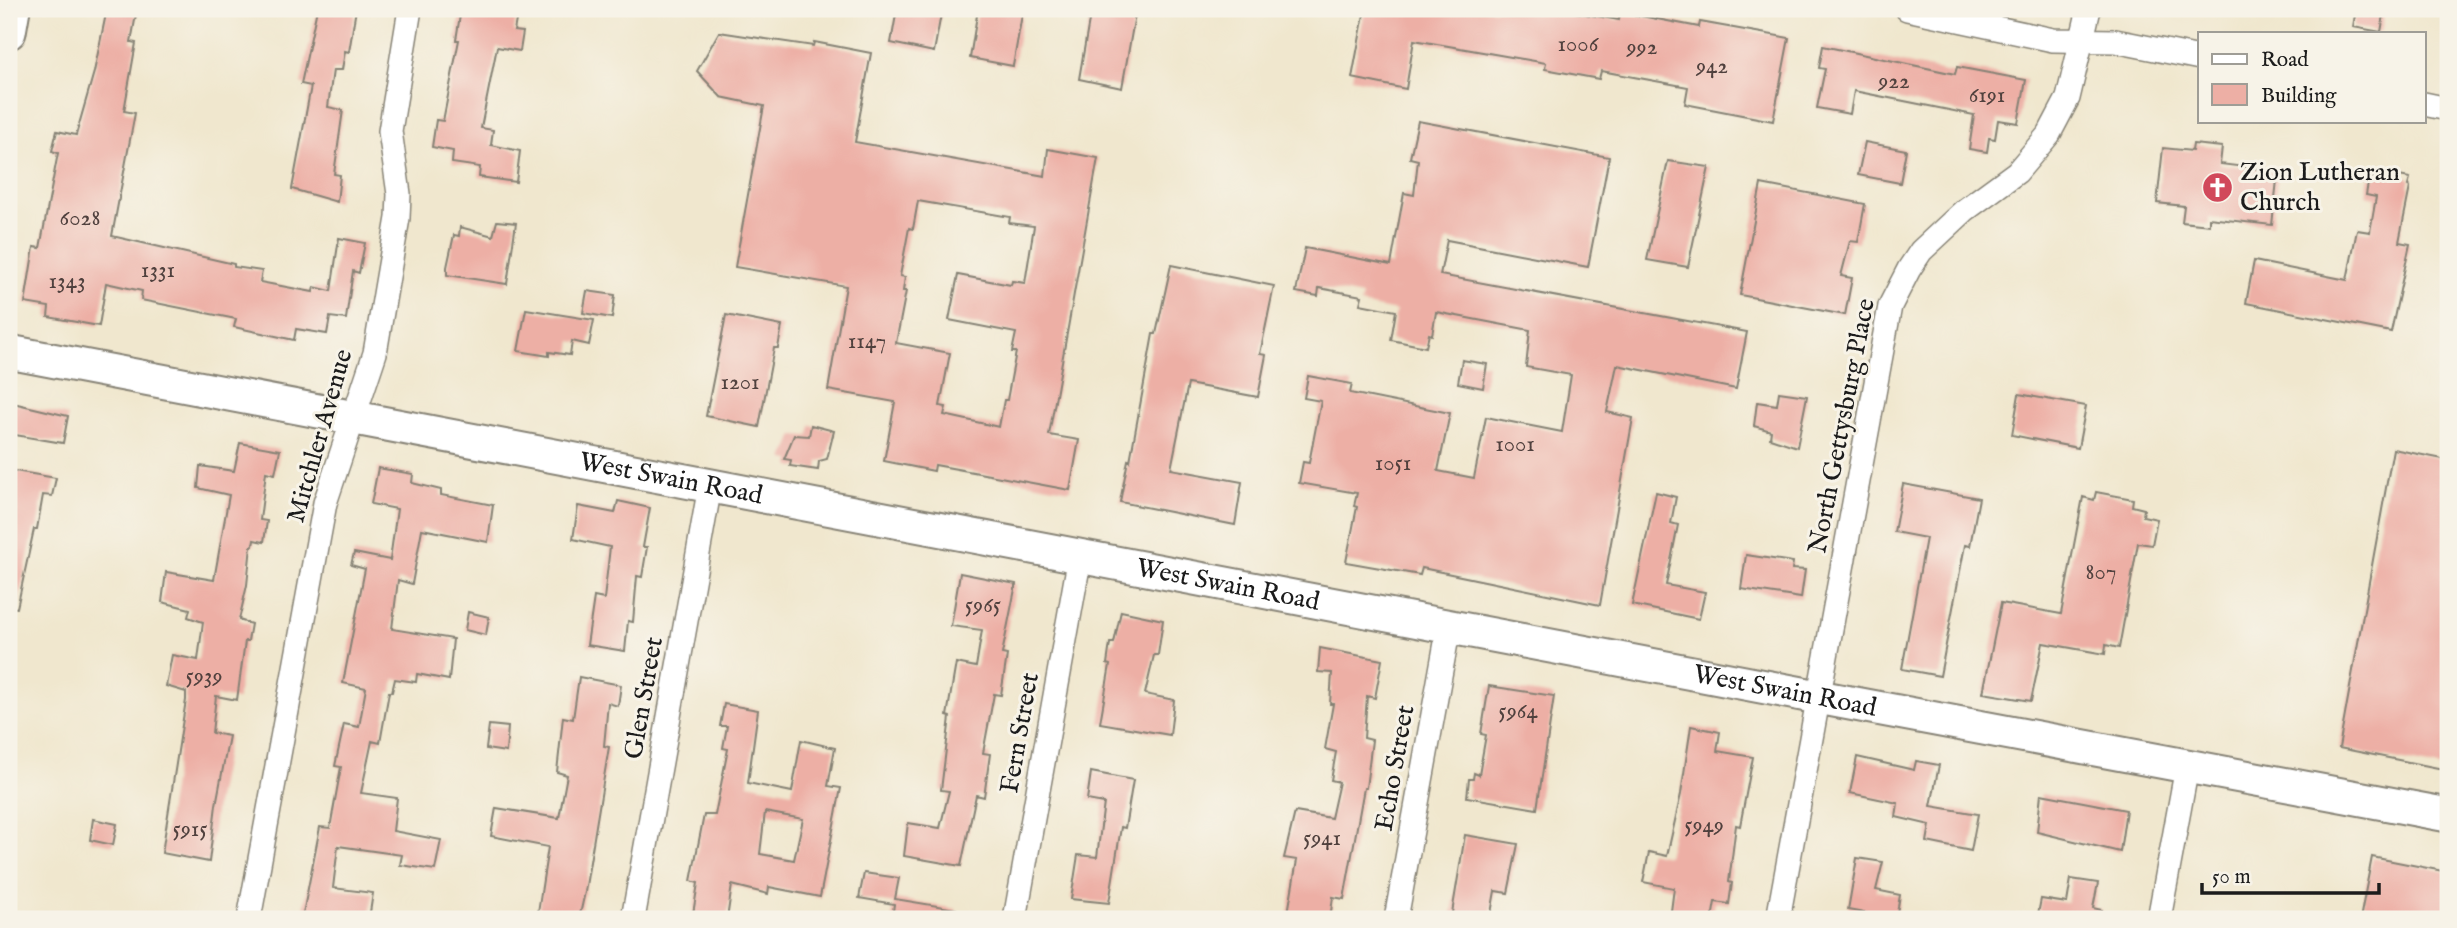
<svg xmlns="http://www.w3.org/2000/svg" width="2457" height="928" viewBox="0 0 2457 928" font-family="'IM FELL English',serif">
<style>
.building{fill:#edafa5;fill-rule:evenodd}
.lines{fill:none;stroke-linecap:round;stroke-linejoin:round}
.street-casing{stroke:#868275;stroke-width:26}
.secondary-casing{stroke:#868275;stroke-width:37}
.street{stroke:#fff;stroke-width:23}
.secondary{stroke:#fff;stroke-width:33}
.labels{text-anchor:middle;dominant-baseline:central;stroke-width:6;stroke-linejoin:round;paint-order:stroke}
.number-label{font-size:23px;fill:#50413e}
.poi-label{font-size:26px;fill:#1c1c1c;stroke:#f7f3e8;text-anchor:start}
.street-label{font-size:26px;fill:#1c1c1c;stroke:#f7f3e8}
</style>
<rect width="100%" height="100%" fill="#f7f3e8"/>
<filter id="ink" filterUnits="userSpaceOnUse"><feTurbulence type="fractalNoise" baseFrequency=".0143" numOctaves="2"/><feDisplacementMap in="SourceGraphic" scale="14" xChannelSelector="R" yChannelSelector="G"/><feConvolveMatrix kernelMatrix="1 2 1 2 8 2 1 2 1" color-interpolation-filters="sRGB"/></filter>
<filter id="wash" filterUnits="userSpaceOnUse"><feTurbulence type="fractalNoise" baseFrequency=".00686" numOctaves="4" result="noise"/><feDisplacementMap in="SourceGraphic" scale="28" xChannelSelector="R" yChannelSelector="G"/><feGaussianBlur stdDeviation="1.57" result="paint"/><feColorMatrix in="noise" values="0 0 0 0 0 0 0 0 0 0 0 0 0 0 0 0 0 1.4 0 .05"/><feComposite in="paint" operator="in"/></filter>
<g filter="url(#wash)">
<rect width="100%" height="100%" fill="#f0e7ce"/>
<g id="blocks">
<!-- building -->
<path class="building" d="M107,9h30l-6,33 5,1 -12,68 11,2 -23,123 122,28v3l28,4 -2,11 53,10 1,-5 17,4 8,-53 26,5 -6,30 -6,-2 -7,48 -16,-2 -3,17 -31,-5 -2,11 -60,-13 2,-8 -95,-19 1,-9 -36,-8 -7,43 -51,-9 1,-10 -24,-4 9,-56 6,1 18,-95 -6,-2 5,-20 19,4 18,-63z
M317,9h39l-7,43 -4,-1 -3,19h-9l-5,37 15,3 -9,64 6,1 -3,27 -45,-13 19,-103 -10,-2z
M461,9h57l-4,22 9,1 -3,19 -23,-4 -16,81 12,2 -2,15 29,6 -4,31 -37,-5 1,-10 -28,-4 1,-12 -21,-4 4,-27 7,1 16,-81h-3z
M897,9h45l-8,43 -43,-9z
M978,9h45l-10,57 -43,-8z
M1091,9h45l-14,79 -43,-9z
M1365,9h193l61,11 1,-8 79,15 1,-5 89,16 -16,83 -88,-17 3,-17 -87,-16 -2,8 -54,-10 1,-6 -132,-23 -8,49 -54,-11z
M2356,9h29l-4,23 -28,-5z
M719,32l94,14 1,-4 57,11 -16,89 190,34 3,-27 50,9 -49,277 30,5 -9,50 -135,-25 -1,6 -50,-10 11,-59 -67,-12 18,-104 -111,-19 29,-161 -43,-9 -24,-26zM918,201l92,16 -1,6 25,3 -9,57 -13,-2 -1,4 -53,-10 -9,45 67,13 -4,19h4l-9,48h-3l-5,27 -55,-12 2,-8 -6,-1 10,-53 -54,-10 10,-52h-3l2,-14 -5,-1 9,-48 4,1z
M1823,46l132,28 2,-7 69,13 -8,43 -20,-3 -3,19 -6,-1 -2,14 -18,-3 5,-34 -120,-24 -4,23 -33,-6 8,-39 -6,-1z
M1418,121l191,36 -21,110 -141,-27 -7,35 307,57 -11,57 -119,-24 -10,47 26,6 -33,187 -178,-37 -2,7 -74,-13 11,-55 -3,-1 3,-13 -58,-10 4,-21 6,1 12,-62 -17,-3 4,-22 44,8 -2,9 100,20 -12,58 36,7 12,-61 76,15 9,-57 -45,-8 4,-37 -94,-18 -4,23 -3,-1 -3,13 -35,-7 5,-29 -36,-7 2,-8 -43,-8 -1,8 -22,-4 9,-44 86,17 13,-72 10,2 4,-35 -8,-2z
M1865,142l41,8 -6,33 -42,-8z
M2193,144l29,3 -2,17 58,7 -6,54 -63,-7v7l-27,-3 2,-16 -27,-3 6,-55 29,3z
M1668,161l41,6 -21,100 -41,-7z
M2377,172l33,6 -2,8 2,1 -11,55 11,2 -19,88 -145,-29 8,-42 93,19 10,-50 13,2 6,-35 -10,-2 3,-18 7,1z
M1761,184l104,20 -7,38 -8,-1 -9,35 11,2 -7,37 -105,-20z
M497,221l19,2 -9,61 -60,-9v-8l7,-32 5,1 1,-9 33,9z
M1171,265l103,21 -14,68 6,1 -8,42 -70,-13 -17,85 71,13 -7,43 -115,-23 8,-42 2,1 23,-127h3z
M587,291l28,4 -3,23 -29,-5z
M526,309l68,11 -5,25 -17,-4 -2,14 -21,-3v4l-31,-5z
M726,315l56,11 -4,22h-4l-15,79 -53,-11z
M1462,360l25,4 -4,24 -25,-5z
M1779,392l28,4 -10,51 -27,-9 1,-7 -17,-5 3,-24 20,3z
M2019,394l67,12 -8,42 -66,-13z
M13,403l55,13 -5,27 -54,-9z
M811,425l23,6 -7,28 -8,2 -1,9 -28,-4 1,-6 -7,-1 10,-24 15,1z
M240,443l40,7 -5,24 -9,-2 -6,48 7,1 -3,21 -10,-2 -1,6h-2l-4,39 -8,35 12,4 -3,17h-3l-8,59 -21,-4 -4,37 17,3 -13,69 -7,57 -47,-9 24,-153v-8l-20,-6 6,-31 26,5 5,-38 -15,-5 2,-8 -28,-7 4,-30 48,8 15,-85 -31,-7 2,-22 34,5z
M2393,449l55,11v310l-109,-22z
M378,468l35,6 -1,9 29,7v5l52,10 -5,37 -66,-13 -10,55 -14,-4 -6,49 61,10 -4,41 -32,-6 -1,8 -21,-3 -3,13h-3l-9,51 -8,-2 -11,52 36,5 -4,33 48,9 -6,30 -35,-5 2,-10 -64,-9 -5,42 40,5 -4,26h-67l18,-92 10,1 11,-61 -6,-1 9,-42 15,3 7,-39 -23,-5 22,-114 -14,-4 3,-12 36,7 7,-51 -26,-5z
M9,470l47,8 -4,18 -9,-1 -6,34h-3l-17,79 -8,-1z
M1903,484l76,14 -9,48 -5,-1 -25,131 -38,-7 24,-131 -32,-6z
M1656,492l20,5 -5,26 7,2 -12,60 39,7 -6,27 -67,-14z
M2096,492l37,7 -1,7 12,3 -1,7 14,3 -5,26 -14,-2 -19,105 -13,-3 -1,9 -62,-11 -12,58 -48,-8 18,-90 60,11 22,-117 11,3z
M618,501l32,7 -7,39h4l-5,30 -5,-1 -4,46 -5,-1 -3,30 -38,-6 7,-48 10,2 6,-52 -37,-8 5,-33 37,7z
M1746,555l47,7 -1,7 13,1 -4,28 -60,-9z
M960,573l56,11 -14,70 5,1 -6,40 -7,-1 -11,59 7,1 -6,43 -8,-2 -15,71 -57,-10 4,-33 32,5 9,-37 -8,-1 9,-73 -3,-1 9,-53 20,4 6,-37 -31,-4z
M1121,611l42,9 -5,35h-4l-9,39 29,6 -4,35 -70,-12 10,-58 -3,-1 3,-21h4z
M468,612l21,5 -3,18 -21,-5z
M1320,648l62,12 -7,38 -8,-2 -3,42 8,2 -6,48h-2l-20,111 -11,-2 -3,22h-43l10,-59 -13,-2 11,-46 36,6 8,-36 -8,-2 5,-28 -11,-3 8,-45h-3l2,-31 -14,-1z
M579,677l42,8 -3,21 -10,-3 -4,43 5,1 -24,145 -6,27h-42l11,-72 -57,-11 5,-28 63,10 8,-43 -10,-3 6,-55 10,2z
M1489,686l65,10 -17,113 -70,-12 2,-18h4l1,-6 5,2 7,-40 -5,-1z
M724,704l34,6 -10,73 44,9 9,-52 34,8 -7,38 13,2 -21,109 -51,-10 -1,7 -36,-9 -5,34 -34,-5 5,-31 -7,-2 13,-66h11l13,-66 -5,-1 4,-22h-7zM765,812l38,7 -9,41 -34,-6z
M489,725l19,2 -2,25 -20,-3z
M1691,726l29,6 -3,19 36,6 -13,69 -4,-1 -7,57 3,1 -3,21 -14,-2 -3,17h-42l4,-31 -31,-6 6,-30 18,4 14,-62z
M1857,757l57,13 2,-9 23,4 -8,41 47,8 -7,37 -44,-9 3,-17 -34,-8 2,-14 -48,-10z
M1091,772l42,8 -8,48 -4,-1 -12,76 -38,-4 7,-44 19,2 7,-54 -17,-3z
M2041,794l85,16 -6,42 -83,-20z
M93,819l24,5 -4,21 -23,-5z
M1465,835l53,9 -10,49 -13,-2 -5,28h-39z
M2372,857l76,15v33l-3,14h-85z
M1857,858l26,4 -7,28 24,5 -4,24 -48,-9z
M864,873l35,5 -4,21 61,10v10h-64l2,-15 -35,-6z
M2071,879l27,4 -5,25 9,2 -1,9h-64l4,-20 26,4z"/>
</g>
</g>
<g filter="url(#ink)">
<use href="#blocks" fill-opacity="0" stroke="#868275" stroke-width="2"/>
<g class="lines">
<defs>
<path id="street" d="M1907,9l146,31 62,1 85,17
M2424,104l24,5
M249,919l76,-416 50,-150 23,-135 1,-24 -9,-63 20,-122
M633,919l77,-433
M1015,919l65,-363
M1396,919l53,-293
M1778,919l112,-613 19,-37 12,-18 44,-41 52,-38 32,-38 19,-36 21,-89
M2159,919l28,-152"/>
<g id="secondary">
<path d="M9,32l4,-23"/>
<path id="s1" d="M9,352l1809,345 630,118"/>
</g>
</defs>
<!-- street casing -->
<use href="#street" class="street-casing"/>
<!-- secondary casing -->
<use href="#secondary" class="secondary-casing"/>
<!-- street -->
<use href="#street" class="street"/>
<!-- secondary -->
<use href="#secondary" class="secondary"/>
</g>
</g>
<!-- icons -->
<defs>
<symbol id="church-disc" viewBox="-11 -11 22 22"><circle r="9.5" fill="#d1495b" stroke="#f7f3e8"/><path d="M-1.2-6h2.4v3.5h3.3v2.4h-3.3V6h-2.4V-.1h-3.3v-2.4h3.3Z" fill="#fff"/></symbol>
</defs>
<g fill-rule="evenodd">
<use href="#church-disc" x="2200" y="170" width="35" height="35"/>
</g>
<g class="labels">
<!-- number labels -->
<g class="number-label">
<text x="1578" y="44">1006</text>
<text x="1642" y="47">992</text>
<text x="1712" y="66">942</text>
<text x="1894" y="81">922</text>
<text x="1987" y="95">6191</text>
<text x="80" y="218">6028</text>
<text x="158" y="270">1331</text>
<text x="67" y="281">1343</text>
<text x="867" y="341">1147</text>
<text x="740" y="382">1201</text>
<text x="1515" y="444">1001</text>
<text x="1393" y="463">1051</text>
<text x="2101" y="572">807</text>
<text x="983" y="605">5965</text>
<text x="204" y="676">5939</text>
<text x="1518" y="711">5964</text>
<text x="1704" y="825">5949</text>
<text x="190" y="829">5915</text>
<text x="1322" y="838">5941</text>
</g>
<!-- poi labels -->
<g class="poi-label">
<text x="2240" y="172">Zion Lutheran<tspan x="2240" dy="30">Church</tspan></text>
</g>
<!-- street labels -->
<g class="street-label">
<text transform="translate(1842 426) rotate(-79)">North Gettysburg Place</text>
<text transform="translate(320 436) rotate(-74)">Mitchler Avenue</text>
<text stroke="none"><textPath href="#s1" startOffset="674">West Swain Road</textPath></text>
<text stroke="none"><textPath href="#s1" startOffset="1241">West Swain Road</textPath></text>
<text stroke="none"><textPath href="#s1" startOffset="1808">West Swain Road</textPath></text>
<text transform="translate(644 698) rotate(-80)">Glen Street</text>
<text transform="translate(1020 733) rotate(-80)">Fern Street</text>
<text transform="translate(1395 768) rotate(-80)">Echo Street</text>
</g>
</g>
<!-- margin -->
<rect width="2457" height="928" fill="none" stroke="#f7f3e8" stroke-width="35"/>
<!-- legend -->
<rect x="2198" y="32" width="228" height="91" fill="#f7f3e8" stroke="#9f9d96" stroke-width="2"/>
<rect x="2212" y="54" width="35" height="10" fill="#ffffff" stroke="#9f9d96" stroke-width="2"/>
<text x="2261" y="66" font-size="21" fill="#1c1c1c">Road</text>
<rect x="2212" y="84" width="35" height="21" fill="#edafa5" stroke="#9f9d96" stroke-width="2"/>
<text x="2261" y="102" font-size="21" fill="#1c1c1c">Building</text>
<!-- scale -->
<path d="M2202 883v10h177v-10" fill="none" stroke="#1c1c1c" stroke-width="3.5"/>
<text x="2212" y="883" font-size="21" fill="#1c1c1c" stroke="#f7f3e8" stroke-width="5" paint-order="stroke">50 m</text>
</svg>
